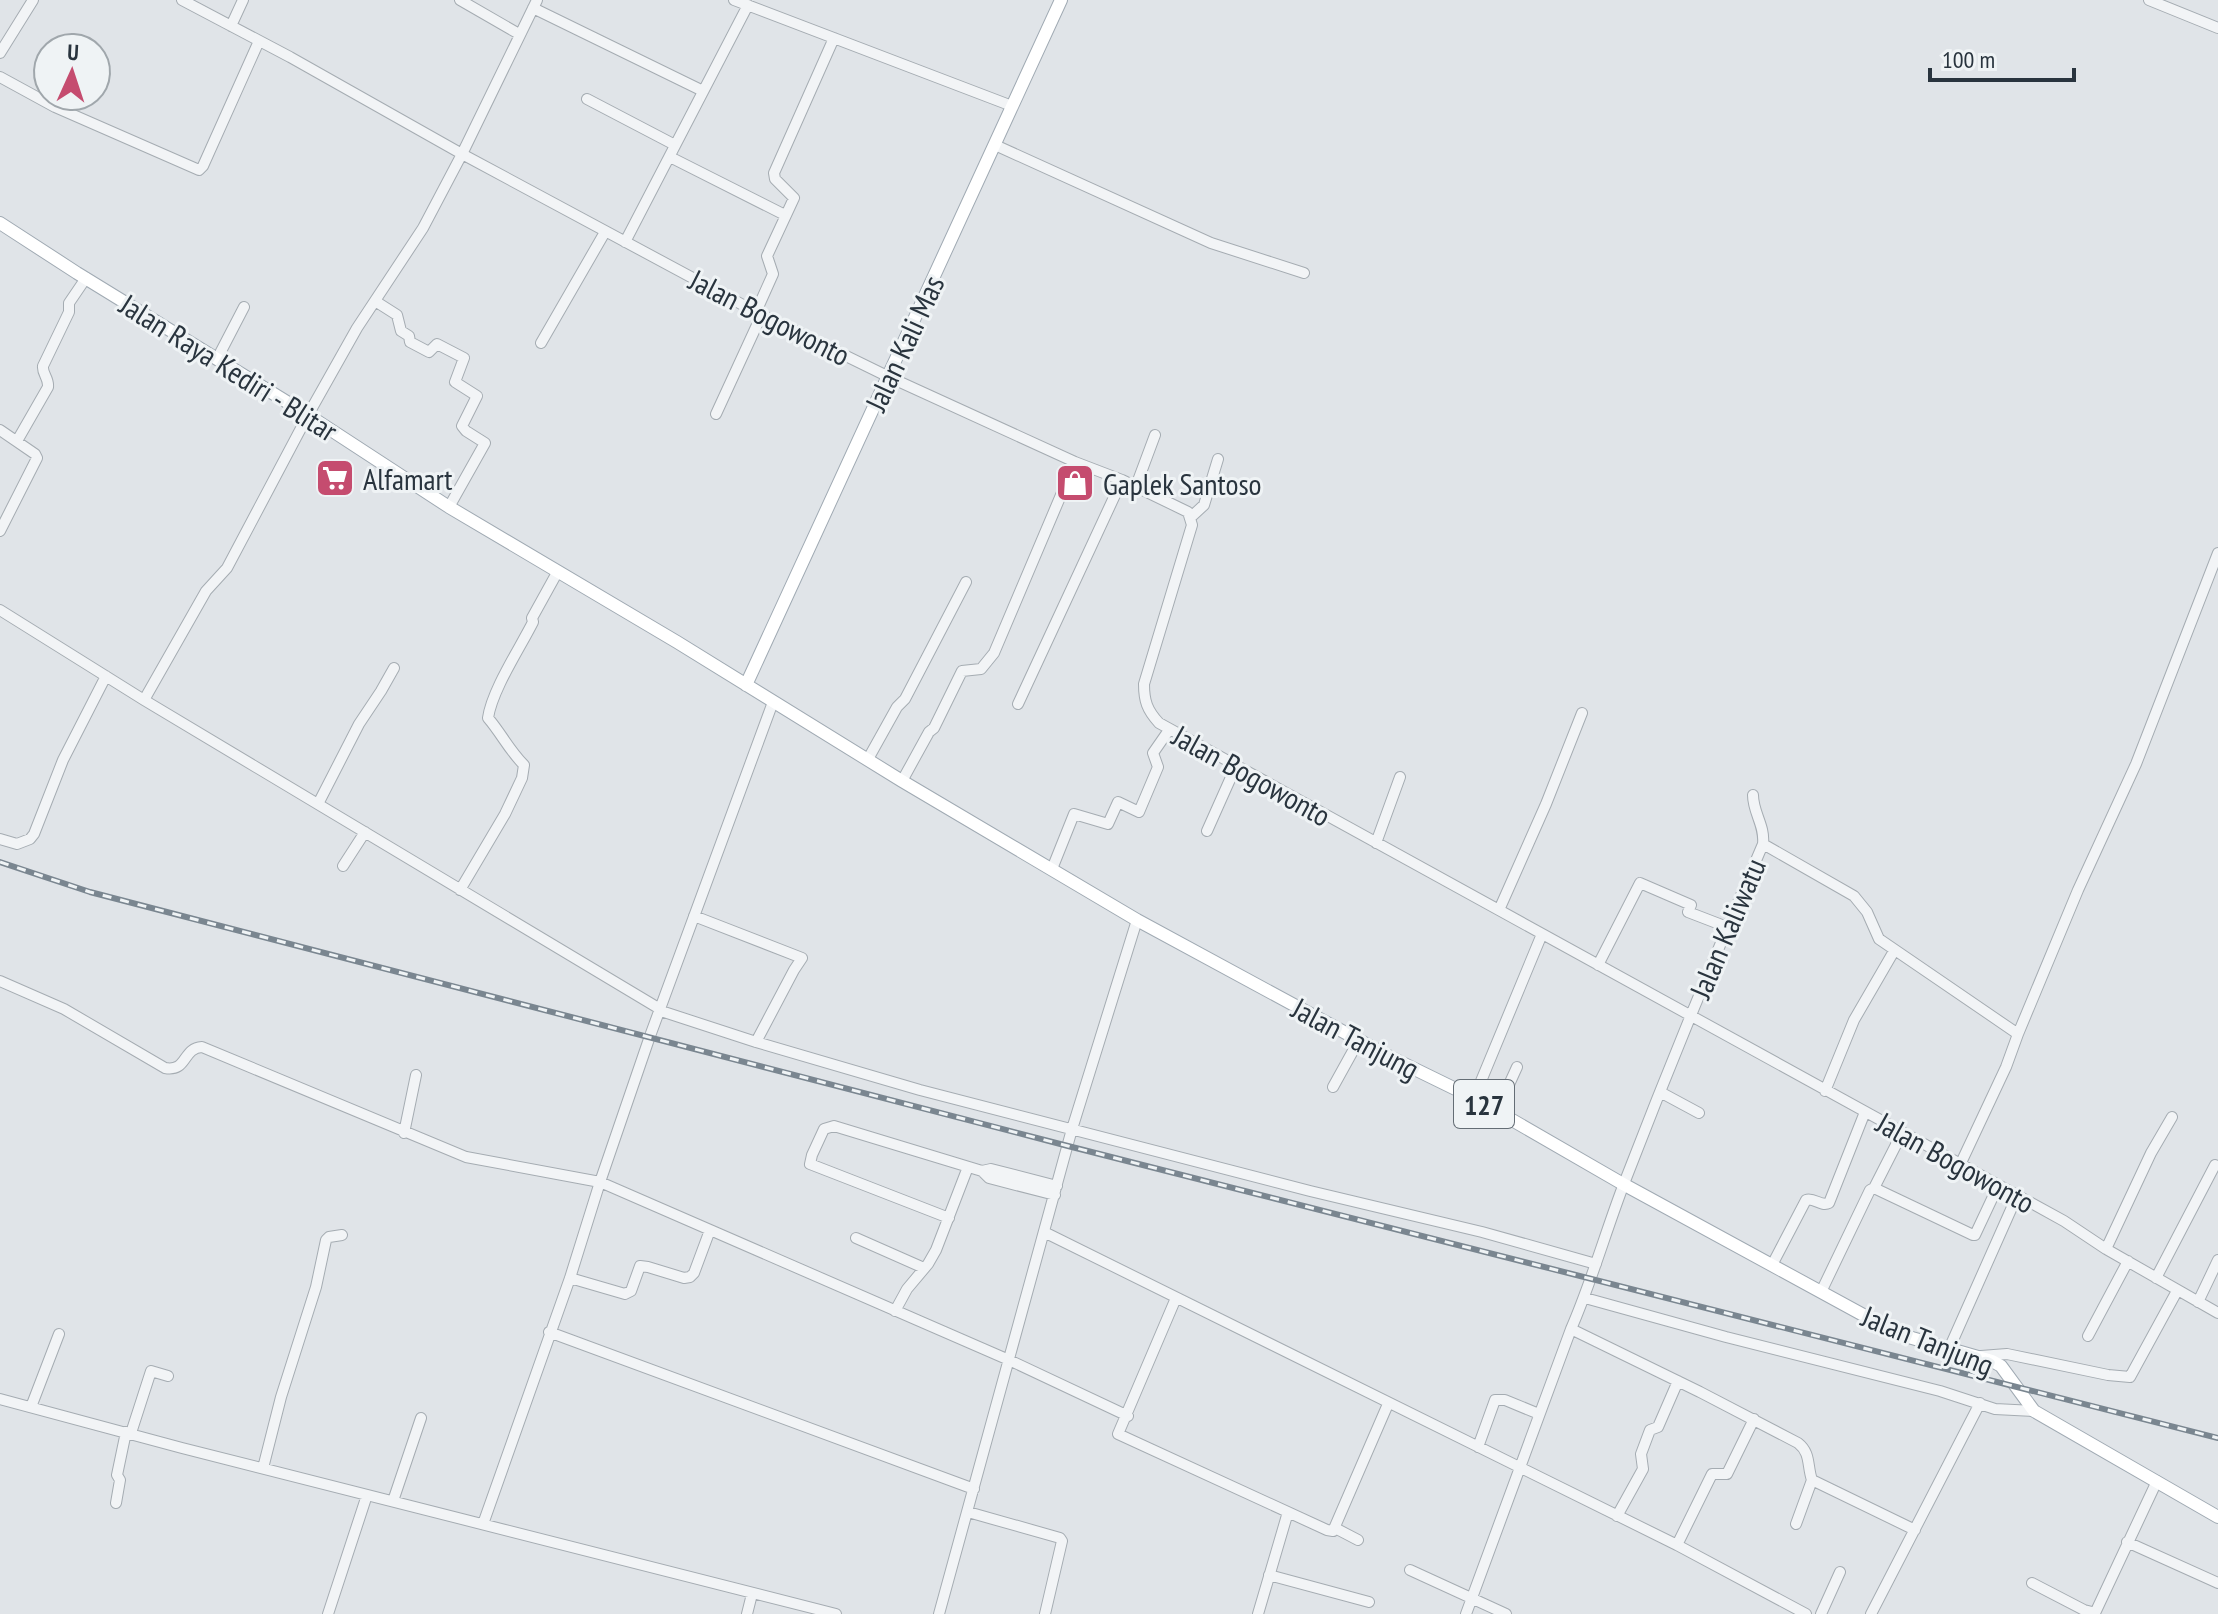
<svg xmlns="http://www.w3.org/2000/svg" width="2218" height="1614" viewBox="0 0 2218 1614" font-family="'PT Sans Narrow',sans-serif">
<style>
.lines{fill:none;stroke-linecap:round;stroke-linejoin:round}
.minor-casing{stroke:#a5acb2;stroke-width:12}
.major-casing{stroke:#a0aab3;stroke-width:14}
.minor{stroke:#f2f4f6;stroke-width:10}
.major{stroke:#fff;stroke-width:12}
.rail-casing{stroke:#7a8690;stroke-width:6}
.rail{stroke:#eff3f5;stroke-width:3;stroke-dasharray:9;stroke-linecap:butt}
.labels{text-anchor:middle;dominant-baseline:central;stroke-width:6;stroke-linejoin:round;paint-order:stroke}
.shield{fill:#eff3f5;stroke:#646d75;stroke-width:2}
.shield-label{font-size:28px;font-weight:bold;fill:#29343e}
.street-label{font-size:30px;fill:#29343e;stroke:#eff3f5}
.poi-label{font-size:30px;fill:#29343e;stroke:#eff3f5;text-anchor:start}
</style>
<rect width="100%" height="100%" fill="#e0e4e8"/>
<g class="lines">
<defs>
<path id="minor" d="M182,0l108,57 172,97 294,158 133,65 186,85 47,18 66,32 4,13 -48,159c0,17 3,26 15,39l905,498 42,28 112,64
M460,0l59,34
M734,0l278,106
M2149,0l69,28
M533,8l170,83
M231,26l12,-26
M0,53l33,-53
M0,77l55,30 144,63 4,-4 56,-125
M587,99l88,46
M995,145l216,98 93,30
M670,157l115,58
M625,242l123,-237
M375,301l22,14 4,16 8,5 1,6 19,10 8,-8 27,14 -9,24 22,14 -15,30 4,5 19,12 -36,64
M756,312l17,-38 -6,-18 27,-58 -19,-19 -1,-6 60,-135
M541,343l64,-111
M217,359l27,-52
M716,414l46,-100
M0,430l35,24 2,4 -37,73
M17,441l31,-54c1,-9 -6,-13 -5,-21l26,-54v-9l17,-25
M1136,486l19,-51
M1191,517l13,-12 14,-46
M0,610l144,90 516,309
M144,700l62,-109 21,-23 81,-153 49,-87 66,-100 39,-74 75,-154
M1018,704l104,-224
M868,759l29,-52 8,-8 61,-117
M902,781l27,-49 5,-4 28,-57 19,-2 13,-16 81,-191
M318,804l41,-80 22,-33 13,-23
M1207,831l29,-65
M0,839l17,5 13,-5 4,-5 29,-74 43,-84
M1376,843l24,-66
M1763,844l91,52 13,16 12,27 139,95
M343,866l22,-34
M1052,869l22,-55 34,10 10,-22 21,10 19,-45 -5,-14 16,-23
M460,890l45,-76 17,-36 2,-13c-15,-15 -23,-32 -36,-47 4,-28 32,-70 45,-96l-1,-4 26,-47
M1499,910l47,-106 36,-91
M694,916l108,42 -8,12 -38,72
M1598,965l42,-82 51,22 -3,7 39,15
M0,981l64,28 101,59c23,4 17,-20 37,-21l264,110 134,25 409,178 119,56
M661,1011l95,31 164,48 390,101 172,41 114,32
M1333,1087l26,-47
M1825,1091l29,-71 40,-69
M1660,1092l39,21
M1474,1098l68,-164
M1497,1111l20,-44
M404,1133l12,-58
M1960,1165l46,-98 12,-33 60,-144 58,-126 82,-211
M982,1171l9,-2 66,17
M1874,1188l99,47h2l23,-49
M949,1218l-139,-54 2,-9 12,-26 10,-3 148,45 7,7 66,17
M1044,1232l633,313 129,69
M856,1238l68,30
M2106,1249l45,-96 21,-36
M1772,1265l34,-65c8,-3 15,7 23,3l36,-91
M570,1278l55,16 6,-3 9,-25 8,1 36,11 6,-1 4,-4 16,-43
M2156,1278l59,-113
M1821,1292l49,-102 4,-2 28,-55
M1176,1298l-58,136 209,96 6,1 55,-127
M1585,1298l141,39 214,54 55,18 39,2
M2198,1302l20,-42
M895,1311l12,-22 21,-25 8,-14 32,-83
M1571,1329l129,63 98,51c13,10 9,23 14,37l103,50
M549,1332l425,157
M2088,1336l40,-75
M1949,1349l68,-153
M1981,1356l26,-2 101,21 22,2 47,-86
M0,1399l182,49 654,166
M31,1407l28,-73
M131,1433l20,-62 17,5
M1478,1447l17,-47h10l34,14
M263,1468l18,-71 35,-110 10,-47 3,-3 13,-2
M393,1501l28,-83
M116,1503l4,-23 -3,-5 9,-43
M968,1512l92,26 2,3 -17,73
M1617,1516l26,-47 -2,-15 9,-24 8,-3 20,-46
M483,1524l87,-246 30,-96 50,-146 123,-334
M1796,1524l16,-44
M1335,1528l23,12
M2127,1542l91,41
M1677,1545l35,-71h15l27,-55
M1410,1570l96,44
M1269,1575l100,27
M2032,1583l52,27 8,2 4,-1 61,-130
M328,1614l39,-119
M747,1614l5,-20
M939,1614l133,-485 65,-209
M1258,1614l30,-102
M1466,1614l105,-285c21,-48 35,-99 54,-148 44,-114 90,-226 138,-337 2,-19 -10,-31 -10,-49
M1821,1614l19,-42
M1871,1614l109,-211"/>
<path id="major" d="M0,223l77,50 231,142 141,92 228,135 225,139 235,139 253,137 84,41 149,86 255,139 34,15 80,23 9,5 33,45 184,106
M746,685l315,-685"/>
</defs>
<!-- minor casing -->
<use href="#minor" class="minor-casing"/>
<!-- major casing -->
<use href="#major" class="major-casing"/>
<!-- minor -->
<use href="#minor" class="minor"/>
<!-- major -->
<use href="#major" class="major"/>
<defs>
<path id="rail" d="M0,862l90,30 978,254 1150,292"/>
</defs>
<!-- rail casing -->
<use href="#rail" class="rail-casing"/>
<!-- rail -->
<use href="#rail" class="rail"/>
</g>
<!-- icons -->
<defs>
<symbol id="supermarket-square" viewBox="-11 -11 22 22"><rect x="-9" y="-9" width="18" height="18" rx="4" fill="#c54c6f" stroke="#eff3f5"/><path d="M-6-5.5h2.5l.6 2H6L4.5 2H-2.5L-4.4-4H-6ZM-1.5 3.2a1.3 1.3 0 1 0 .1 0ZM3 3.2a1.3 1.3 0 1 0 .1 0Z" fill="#fff"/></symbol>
<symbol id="shop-square" viewBox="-11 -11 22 22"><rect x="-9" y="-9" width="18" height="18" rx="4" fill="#c54c6f" stroke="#eff3f5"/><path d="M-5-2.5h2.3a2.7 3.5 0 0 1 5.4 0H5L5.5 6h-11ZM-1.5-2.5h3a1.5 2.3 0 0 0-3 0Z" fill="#fff"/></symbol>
</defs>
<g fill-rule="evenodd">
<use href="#supermarket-square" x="313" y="456" width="44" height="44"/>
<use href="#shop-square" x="1053" y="461" width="44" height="44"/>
</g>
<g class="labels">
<!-- shield labels -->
<rect class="shield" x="1454" y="1080" width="60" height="48" rx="6"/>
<g class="shield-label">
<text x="1484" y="1104">127</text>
</g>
<!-- street labels -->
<g class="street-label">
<text transform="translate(770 317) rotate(27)">Jalan Bogowonto</text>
<text transform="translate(904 343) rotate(-65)">Jalan Kali Mas</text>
<text transform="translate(229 367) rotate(32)">Jalan Raya Kediri - Blitar</text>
<text transform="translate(1252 775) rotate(29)">Jalan Bogowonto</text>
<text transform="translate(1727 928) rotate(-67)">Jalan Kaliwatu</text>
<text transform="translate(1356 1038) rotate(28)">Jalan Tanjung</text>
<text transform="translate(1956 1162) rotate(29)">Jalan Bogowonto</text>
<text transform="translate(1928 1340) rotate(22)">Jalan Tanjung</text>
</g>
<!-- poi labels -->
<g class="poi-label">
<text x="363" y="478">Alfamart</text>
<text x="1103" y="483">Gaplek Santoso</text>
</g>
</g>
<!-- north arrow -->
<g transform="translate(72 72) rotate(3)"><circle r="38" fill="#eff3f5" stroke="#a0a7ac" stroke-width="2"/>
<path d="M0-6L14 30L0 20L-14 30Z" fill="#c54c6f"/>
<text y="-12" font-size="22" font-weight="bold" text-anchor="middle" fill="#29343e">U</text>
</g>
<!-- scale -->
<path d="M1930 68v12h144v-12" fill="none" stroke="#29343e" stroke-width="4"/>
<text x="1942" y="68" font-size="24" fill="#29343e" stroke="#eff3f5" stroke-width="6" paint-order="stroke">100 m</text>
</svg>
